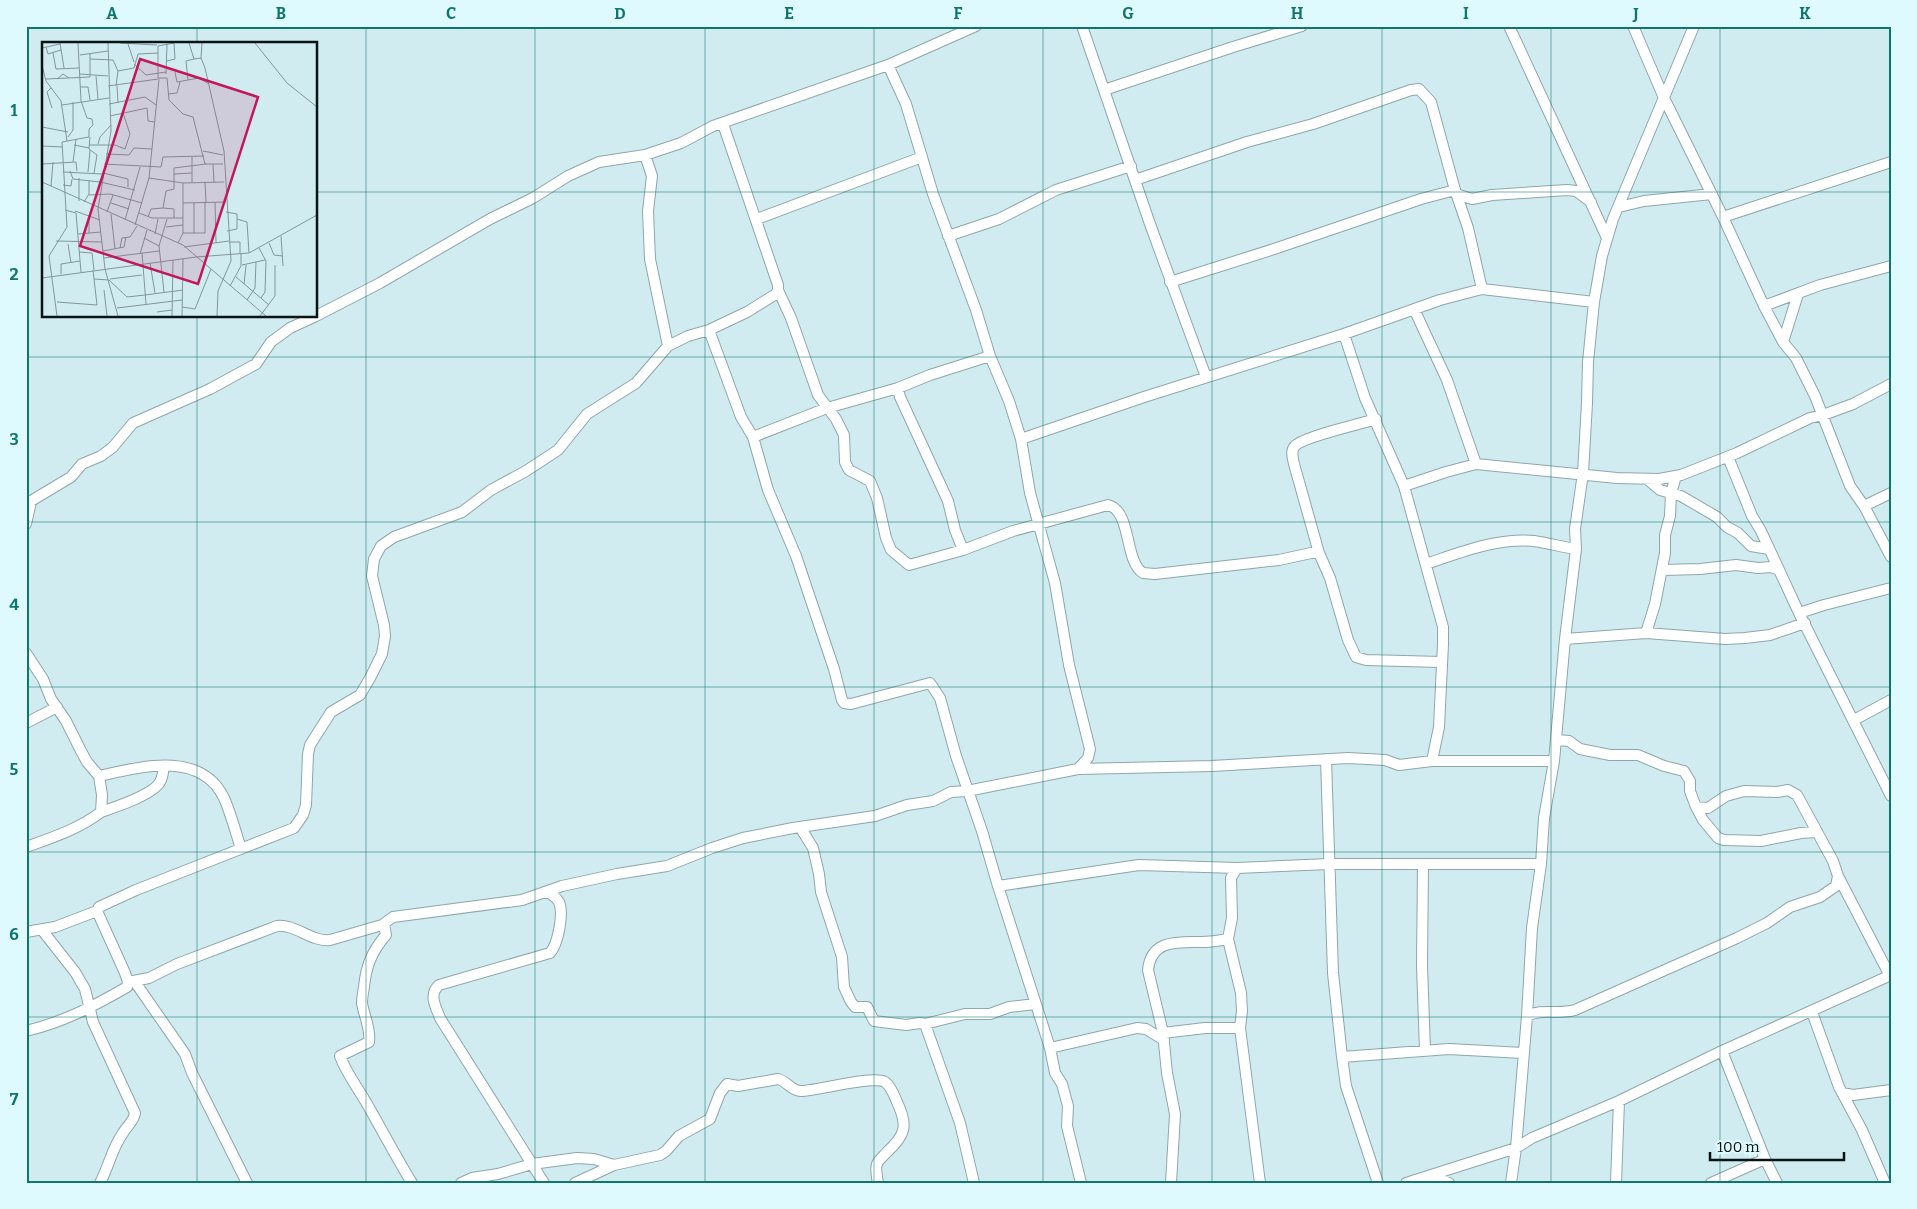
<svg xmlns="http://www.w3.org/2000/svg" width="1917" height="1209" viewBox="0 0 1917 1209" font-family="Bitter,serif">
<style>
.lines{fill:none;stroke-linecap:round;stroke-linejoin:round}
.street-casing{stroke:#8da7ab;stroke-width:12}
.street{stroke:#fff;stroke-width:10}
.grid{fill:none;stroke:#0f766e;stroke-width:1;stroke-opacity:0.55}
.inset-road{fill:none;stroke:#819699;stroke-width:1}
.view{fill:#c2185b;fill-opacity:0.15;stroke:#c2185b;stroke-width:2.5}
.inset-edge{fill:none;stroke:#0a1415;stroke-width:2.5}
.neatline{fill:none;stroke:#0f766e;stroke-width:2}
.grid-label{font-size:16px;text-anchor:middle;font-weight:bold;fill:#0f766e}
</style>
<rect width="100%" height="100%" fill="#d1ecf1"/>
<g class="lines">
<defs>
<path id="street" d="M1082,26l68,198 56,153
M1509,26l98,212
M1633,26l31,72 59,119 41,89 19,36 13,16 19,38 35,90 14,20 27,51
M888,65l18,39 27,90 43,116 14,46 19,45 12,38 9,54 25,90 14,82 21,84 -2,9 -10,11
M1104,90l129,-43 69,-21
M645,155l7,21 -4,35 2,48 18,87
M1135,180l112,-38 66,-18 98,-34 8,-1 12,13 24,88 13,38 14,61
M1456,194l16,5 20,-4 75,-5 9,1 15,11
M1619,207l25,-6 68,-7
M1723,217l168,-55
M757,219l165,-62
M948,236l51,-17 57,-29 75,-24
M1170,282l104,-33 147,-50 34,-9
M778,290l13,28 27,77 18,24 8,16 1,27 4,8 21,11 7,17 9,40 5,12 18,15 54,-15 50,-19 95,-26c24,6 16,56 35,68l12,1 124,-14 32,-7h8l11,25 18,62 8,17 10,3 75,2
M1764,306l56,-21 71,-19
M1414,309l33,71 29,84
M316,316l64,-33 110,-64 43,-21 35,-22 31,-14 46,-7 36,-12 32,-17 175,-61 88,-39
M709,330l32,87 12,20 15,53 28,66 38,113 8,31 2,3 7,1 79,-21 10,15 16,58 26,75 16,55 52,162 5,25 7,11 6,22 -1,20 14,57
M1344,334l21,64 39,88 39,141v17l-4,83 -7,34
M1783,342l15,-48
M898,388l2,9 48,104 7,29 8,20
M753,437l74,-29 71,-20 32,-13 60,-19
M1021,439l123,-42 200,-63 96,-34 42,-11 112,13
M1728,457l24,59 9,15 38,82 92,183
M1647,479l13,11 21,6 36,21 10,10 11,6 13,13 18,3
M1404,486l42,-14 30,-8 141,14 42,1 22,-4 56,-22 73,-35 13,-3 30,-11 38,-20
M26,504l45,-27 11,-13 19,-8 12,-9 20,-24 77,-34 46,-25 15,-22 19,-14 26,-12
M1864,506l27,-13
M26,524l5,-22
M1319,553l-25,-89c-1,-6 -4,-13 1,-18 7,-9 66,-22 81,-27
M1426,564c36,-12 70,-26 108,-23 14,2 28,6 42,8
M1662,570l38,-1 36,-4 22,3 13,-1 8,3
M1799,613l25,-8 67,-17
M1646,633l9,-29 10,-51v-18l5,-19 1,-23 5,-17
M1565,639l81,-6 79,6 20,-1 25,-3 35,-12
M26,653l17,26 8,20 15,22 15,30 6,11 12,14 3,19 -1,17c-22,17 -50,26 -75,35
M1854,720l37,-20
M26,723l31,-16
M1556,740l13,1 11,8 30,6h28l26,11 20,5 6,10v10l6,16 7,13 15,18 6,2 37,1 40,-8 16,-1
M1326,759l7,214 9,84 4,29 32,97
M99,776c41,-9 102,-26 125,22 7,16 12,35 17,51
M1696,807l12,1 18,-12 18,-5 33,1 11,-2 9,5 36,66 5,15 52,100
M101,812c14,-5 52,-17 59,-30 3,-5 3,-11 4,-16
M800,827l13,21 6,26 2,18 21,65 2,30 7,15 4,5h12l7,14 32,4 14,-2 5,1 35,99 14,60
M1423,864l-1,102 3,84
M1237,868l-6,10 1,40 -4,21 13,54 1,18 -2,17 20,155
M998,886l141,-21 98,3 92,-4h212
M384,924l2,11c-14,16 -20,31 -22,52 -1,6 -2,11 -2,16 2,13 9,26 7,39l-29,14c6,17 18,32 27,48 15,26 29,53 45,79
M42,930l33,42 10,17 8,33 42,91c-1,8 -8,13 -12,20 -11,15 -14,33 -23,50
M26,932l29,-5 42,-16
M128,982l21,-4 28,-14 100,-38c19,-2 34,16 53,14l52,-15 11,-8 129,-17 40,-14 55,-12 50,-8 45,-18 31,-10 50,-10 82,-12 32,-11 26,-4 18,-9 16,-1 111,-22 134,-3 136,-8 37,2 14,5 33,-4h122
M135,982l50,72 7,19 55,110
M1812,1012l27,75 23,43 23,53
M1527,1016c15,-8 31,-1 48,-6l162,-72 30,-15 23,-16 30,-10 16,-11 2,-10
M925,1024l40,-10h25l19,-7 26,-3
M26,1031c38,-9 68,-25 101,-44l1,-5 -3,-9 -28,-62 2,-4 37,-17 158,-62 9,-13 3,-10 2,-51 2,-9 21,-33 29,-17 10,-17 12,-24 3,-18 -1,-11 -12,-49 2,-17 7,-13 13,-9 68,-25 29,-22 35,-19 32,-21 29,-36 49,-31 32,-37 20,-10 21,-6 38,-18 29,-18 2,-4v-5l-55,-161
M1163,1033l42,-5h35
M1050,1048l87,-20 9,1 18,11
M1722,1051l43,108 12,24
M1342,1057l107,-8 74,4
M1842,1093l11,2 38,-5
M1431,1176l18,7
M461,1183l11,-5 26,-4 34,-10 45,-6 17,1 20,6
M544,1183l-104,-165c-4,-11 -12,-23 -1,-33l111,-32c8,-9 14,-39 9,-51 -3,-5 -8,-8 -12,-10
M575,1183l39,-18 46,-10 6,-4 13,-15 31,-17 10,-26 7,-9 11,2 40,-7c9,2 13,12 23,12 17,0 71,-16 84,-9 6,4 9,13 12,20 11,23 9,33 -10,50 -3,4 -8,7 -10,12 -2,5 0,13 1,19
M1171,1183l4,-69 -8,-41 -4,-40 -15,-63c3,-30 28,-28 52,-28 9,0 18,-1 28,-3
M1406,1183l110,-35 16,-10 87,-37 103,-50 169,-76
M1511,1183l5,-35 11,-132 5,-88 9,-64 3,-46 10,-57 11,-122 11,-90 -1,-20 8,-56 4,-70 1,-41 6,-60 8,-46 11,-37 81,-193
M1616,1183l3,-82
M1711,1183l54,-24"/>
</defs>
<!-- street casing -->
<use href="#street" class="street-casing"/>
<!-- street -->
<use href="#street" class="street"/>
</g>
<!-- grid -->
<path class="grid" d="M197,26v18M366,26v1157M535,26v1157M705,26v1157M874,26v1157M1043,26v1157M1212,26v1157M1382,26v1157M1551,26v1157M1720,26v1157M26,192h18M316,192h1575M197,316v867M26,357h1865M26,522h1865M26,687h1865M26,852h1865M26,1017h1865"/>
<!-- overview -->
<g transform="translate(42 42)">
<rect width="275" height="275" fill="#d1ecf1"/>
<path class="inset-road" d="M18,1l4,25M66,1l3,88 -13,78 7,60 13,47M78,1l37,2M132,1l-16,3v32h9l2,22 14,14 10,3 12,47h18M147,1l5,16 7,-1 4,10 19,83 7,110 -13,30 -1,25M213,1l32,40 30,24M86,2l6,18M4,5l2,7 13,-4M0,6l18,-4M11,11l3,16 23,-1M38,13l28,-4M159,16l1,-15M48,17l23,1 5,11M125,19l8,-2 -1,-16M92,22l12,11 20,-3M0,23l4,16 15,20 6,40M133,30l2,10 22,-4 10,6M38,32l28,2M124,32l1,-30M54,34l2,23M4,37l44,-2v-23M15,37l6,-5 6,4M146,38l-2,-19 8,-2M66,44l50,-7M74,44l2,-15 16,-3 4,-14 20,-1M75,44l1,17M38,45h8l2,13M9,46l-4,4 5,16M126,52l9,-1 3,-11M67,62l36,-7 11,8M20,63l47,-7M68,74l37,-8 1,13 6,1M0,85l26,5M26,95l5,-7v-28M48,95l-1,12 8,6 -3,18M56,102l2,-7 11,-12M32,103l15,3M48,103h25l10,4 5,-15 -7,-21M0,104l21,1M161,109l20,4M64,112l23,1 5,-7 18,1M150,115v26M31,120l3,-23M0,122l34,-2 1,9M62,122l57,3 2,-10 41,-1M171,122l1,18M28,129l3,8 27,3M21,130l39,2M46,130l2,-22M61,131l25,6v8M132,132l18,-1M37,136v23M107,136l34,5 41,-1M0,140l141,63 83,71M58,140l35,8M163,140l1,20M21,143l8,1 1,-7M9,144l2,-24M47,153l21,-1 32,9M42,160l5,-8v-14M173,160l1,41M69,161l18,6M141,161l43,-1M121,166l11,1v9M23,168l11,3 5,59M33,169l25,9M65,170l6,-17M184,170l11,2v15l-10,2M97,171l13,5h31M69,172l4,35M47,174v17M106,175l3,-8 12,-1 3,-17 8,-2v-21l32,-4M195,177l10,3 2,31M83,178l15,-53M93,183l14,-47 10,-99M124,185l17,-2M141,191h22v-31M152,191v-30M36,192l23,-2M113,192l3,-15M239,194l2,30M102,196l15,8M14,199l46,1M187,200h11v11M136,201l5,-10v-50M227,201l5,12 9,1M26,202l3,19M142,205l45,-6M78,206l2,-10 8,-1 7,-11M217,206l7,13 -1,31 -4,6M61,209l21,-4 2,-10M37,210l13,1 2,17M100,211l4,51M98,212l7,-24M62,216l55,-7M108,221l5,30M200,223l23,-5M19,232v-10l19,-3M194,235l33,28M0,236l154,-21 53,-4 68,-38M52,237l15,1 18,17 18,-2M68,237l32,-4M202,242l2,-19M188,244l11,-20v-13M62,248l3,26M122,250l-5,-46 8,-27M103,253l38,-5M205,258l8,-12 1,-26M15,260l40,3 -4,-35M140,265l13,2 16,-40M75,266l65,-8M115,270l15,-2M15,274l-8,-60 18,-29 -5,-85 27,-5v-8l4,-4 -1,-6 -5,-1 -6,-17 -3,-58M130,274l1,-56M140,274l1,-57M218,274l15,-20v-31"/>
<path class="view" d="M98,17l118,38 -60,187 -118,-38z"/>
<rect width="275" height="275" class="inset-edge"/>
</g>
<!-- border -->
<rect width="1917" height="1209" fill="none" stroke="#defafe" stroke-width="55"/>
<!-- scale -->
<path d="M1710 1152v8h134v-8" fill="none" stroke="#0a1415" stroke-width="2.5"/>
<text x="1717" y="1152" font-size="15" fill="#0a1415" stroke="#defafe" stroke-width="4" paint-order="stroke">100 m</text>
<rect x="28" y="28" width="1862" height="1154" class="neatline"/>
<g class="grid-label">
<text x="112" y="19">A</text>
<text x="281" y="19">B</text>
<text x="451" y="19">C</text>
<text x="620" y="19">D</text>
<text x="789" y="19">E</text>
<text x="958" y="19">F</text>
<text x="1128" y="19">G</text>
<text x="1297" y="19">H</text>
<text x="1466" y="19">I</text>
<text x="1636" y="19">J</text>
<text x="1805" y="19">K</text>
<text x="14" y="116">1</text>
<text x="14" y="280">2</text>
<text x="14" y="445">3</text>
<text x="14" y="610">4</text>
<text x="14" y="775">5</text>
<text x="14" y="940">6</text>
<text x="14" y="1105">7</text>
</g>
</svg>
